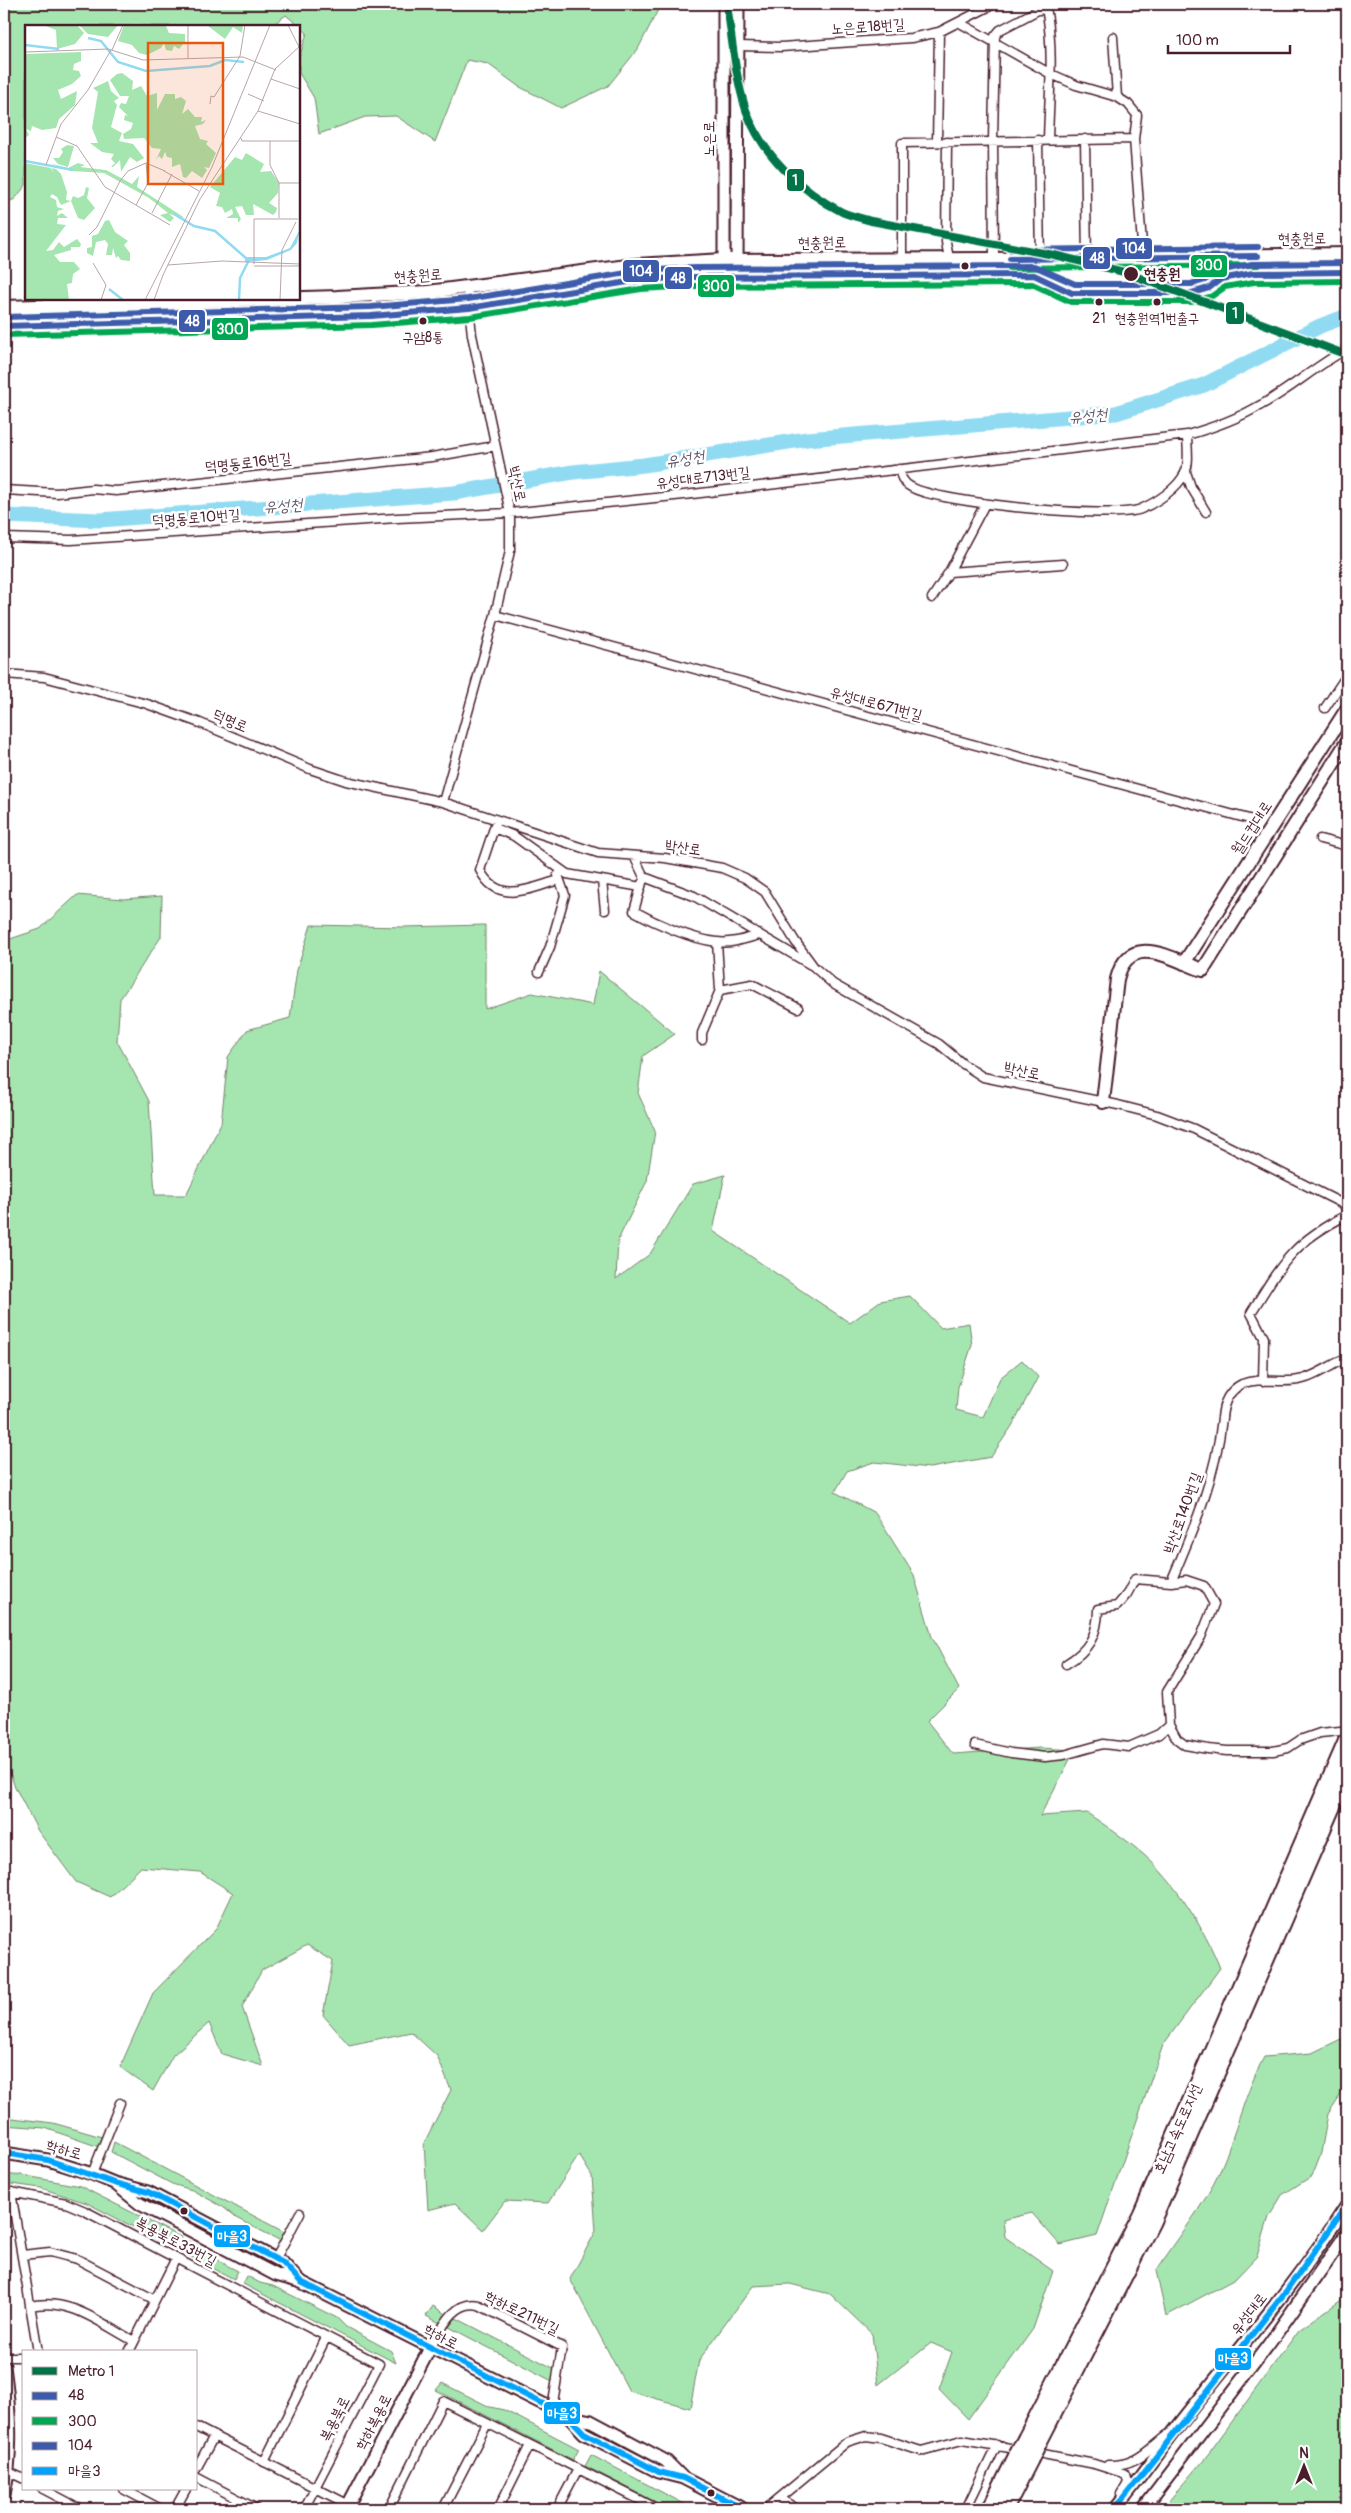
<svg xmlns="http://www.w3.org/2000/svg" width="1351" height="2513" viewBox="0 0 1351 2513" font-family="Pangolin,'Poor Story',sans-serif">
<style>
.green{fill:#a5e6b0;stroke:#78826e}
.lines{fill:none;stroke-linecap:round;stroke-linejoin:round}
.river{stroke:#91dbf2;stroke-width:15}
.street-casing{stroke:#4a1f2b;stroke-width:11}
.secondary-casing{stroke:#4a1f2b;stroke-width:15}
.primary-casing{stroke:#4a1f2b;stroke-width:16}
.highway-casing{stroke:#4a1f2b;stroke-width:19}
.street{stroke:#fff;stroke-width:8}
.secondary{stroke:#fff;stroke-width:11}
.primary{stroke:#fff;stroke-width:12}
.highway{stroke:#fff;stroke-width:15}
.highway-bridge-casing{stroke:#4a1f2b;stroke-width:19;stroke-linecap:butt}
.highway-bridge{stroke:#fff;stroke-width:15}
.bus-1-casing{stroke:#fff;stroke-width:10}
.bus-2-casing{stroke:#fff;stroke-width:10}
.bus-3-casing{stroke:#fff;stroke-width:10}
.bus-4-casing{stroke:#fff;stroke-width:10}
.bus-1{stroke:#3d5bab;stroke-width:6}
.bus-2{stroke:#00a651;stroke-width:6}
.bus-3{stroke:#3d5bab;stroke-width:6}
.bus-4{stroke:#00a3fb;stroke-width:6}
.metro-1-casing{stroke:#fff;stroke-width:11}
.metro-1{stroke:#007448;stroke-width:8}
.bus-dot{fill:#4a1f2b;stroke:#fff;stroke-width:2}
.labels{text-anchor:middle;dominant-baseline:central;stroke-width:5;stroke-linejoin:round;paint-order:stroke}
.bus-label{font-size:14px;fill:#4a1f2b;stroke:#fff}
.street-label{font-size:15px;fill:#4a1f2b;stroke:#fff}
.stop-label{font-size:15px;font-weight:bold;fill:#4a1f2b;stroke:#fff;text-anchor:start}
.water-label{font-size:16px;font-style:italic;fill:#5f5767;stroke:#fff}
.inset-river{fill:none;stroke:#91dbf2;stroke-width:2.5}
.inset-road{fill:none;stroke:#b7a5aa;stroke-width:1}
.view{fill:#e8590c;fill-opacity:0.15;stroke:#e8590c;stroke-width:2.5}
.inset-edge{fill:none;stroke:#4a1f2b;stroke-width:2.5}
.line-badge{stroke:#fff;stroke-width:2}
.badge-label{font-size:14px;text-anchor:middle;font-weight:bold;fill:#fff}
</style>
<rect width="100%" height="100%" fill="#fff"/>
<filter id="ink" filterUnits="userSpaceOnUse"><feTurbulence type="fractalNoise" baseFrequency=".02" numOctaves="2"/><feDisplacementMap in="SourceGraphic" scale="10" xChannelSelector="R" yChannelSelector="G"/><feConvolveMatrix kernelMatrix="1 2 1 2 8 2 1 2 1" color-interpolation-filters="sRGB"/></filter>
<g filter="url(#ink)">
<!-- green -->
<path class="green" d="M4,4h657l-23,45 -30,37 -47,22 -43,-22 -30,-22 -21,-4 -32,82 -39,-26 -31,1 -46,17 -5,-36 -15,-25v-15l8,-25 -21,-18 -15,11h-245v159l-11,14 -11,5z
M77,895l46,4 39,-3 -1,41 -41,62 -3,42 32,60 6,94h31l35,-72 7,-66 19,-27 43,-12 7,-48 14,-45 93,2 81,-2v84l47,-16 61,12 6,-34 76,63 -32,22 -5,37 17,38 -8,50 -29,59 -2,39 34,-25 43,-70 32,-9 -12,56 137,92 30,-22 30,-5 31,32 28,-5 3,22 -14,42 -2,23 27,7 17,-39 22,-18 16,17 -26,49 -21,31 -61,11 -56,-6 -27,9 -12,21 40,21 39,62 18,62 27,52 -32,32 26,33 87,-6 35,2 -35,66 47,-3c19,13 39,26 56,41 33,29 61,74 77,114l-57,77 -66,191 -37,9 -28,-32 -29,7 2,17 48,34 -20,58 -65,90 -29,-30 13,-37 -21,-9 -53,42 -6,-51 -42,-40 -40,-10 -37,2 -54,74 -9,48 -61,-17 -59,-112 26,-48 -4,-55 -13,-21 -31,48 -43,-2 -22,29 -28,-27 -27,7 -4,-67 27,-53 -14,-34 -26,-24 -62,13 -26,-30 10,-54 -26,-16 -45,25 -20,37 21,59 -41,-12 -13,-31 -36,32 -20,36 -33,-24 33,-74 63,-64 17,-36 -33,-21 -59,-5 -31,30 -34,-15 -38,-51 -23,-44 -11,-30v-816l36,-12z
M1347,2036v49l-19,29 -7,39 -9,23 -30,19 -13,22 -12,39 -22,23 -69,37 -10,-45c21,-32 48,-65 64,-100 16,-38 25,-79 44,-114l48,-4z
M4,2117l49,6 49,14 -3,10 -54,-19 -41,-3z
M114,2142l172,91 -5,8 -45,-23 -13,-11 -31,-17 -20,-6 -61,-32z
M4,2175h17l59,11 130,66 16,13 12,6 -4,8 -147,-76 -46,-15 -37,-5z
M247,2276l13,7 13,3 64,32 9,9 45,24 5,12 -153,-79z
M1347,2296v213h-185l47,-56 90,-123z
M433,2306l14,9 -7,8 -14,-7z
M456,2318l103,53 -5,11 -105,-55z
M442,2383l48,24 14,3 75,39 -6,11 -137,-70z
M591,2455l103,54h-25l-84,-43z"/>
<g class="lines">
<!-- river -->
<path class="river" d="M4,516l96,4 354,-27 119,-21 71,-7 163,-26 309,-26 88,-28 116,-59 27,-10"/>
<defs>
<path id="street" d="M960,23l89,50 27,12 41,12
M1113,37l4,60 11,7 9,11 -3,24 9,118
M738,46l43,1 130,-9 28,-6 55,-28
M1085,139l2,119
M1038,140l2,119
M937,142l2,-110
M947,142l-1,100 3,17
M902,259v-116l232,-4
M994,259l-1,-118 2,-105 5,-6 38,-20 6,-1 3,4c7,42 2,84 1,127
M899,469c2,8 4,14 12,18 26,16 203,33 230,22 16,-7 37,-21 44,-36 5,-10 2,-27 2,-38
M1186,472l5,15 15,25
M4,490l53,3 36,-4 23,2 316,-34 63,-11
M4,538l67,2 326,-22 113,-5 174,-18 503,-60c25,-7 50,-16 72,-29 31,-16 56,-40 88,-57
M949,572l114,-8
M932,598l17,-26 36,-68
M495,615l754,204
M4,674l40,3 103,27 53,19 110,46 36,12 97,21 155,51 67,5 57,10 23,10 20,14 30,49 19,26 19,17 106,60 24,20 20,13 135,28 39,10 37,14 153,77
M1325,708l22,-33
M443,802l52,-187 15,-64v-38l-38,-178 -5,-47
M496,820l-2,8 20,8 53,38 74,13
M494,828l-14,42c18,36 50,18 79,10
M1320,839l27,7
M634,856l10,21 50,19 117,69
M602,881l3,29
M642,883l-8,28c23,13 57,28 83,31 14,2 28,-3 42,-7
M539,972l11,-25 15,-52 -7,-20
M720,990l32,-6 46,24
M702,1040v-7l18,-43 -3,-48
M1263,1381l1,-43 -13,-25c31,-50 42,-71 96,-98
M1066,1664c22,-13 32,-29 32,-55l19,-3 10,-12 8,-15 36,3
M1340,1731l-20,2 -20,7 -12,8 -15,3h-46l-19,-2 -23,-4 -8,-6 -8,-14 -2,-33 34,-55 13,-33 -10,-18 -18,-6 -15,2c23,-54 45,-105 51,-164 1,-14 6,-27 20,-34 19,-8 41,1 61,-5 15,-4 29,-15 44,-21
M975,1745l36,8 34,4 19,-2 39,-11 26,3 30,-13 10,-9
M92,2174l28,-71
M22,2255l28,-3 27,7 78,41
M275,2260l25,-47
M30,2306c40,-9 70,17 104,35
M430,2348c11,-18 24,-49 49,-43l83,42 -10,62
M38,2352l-27,-160 55,11 19,8 294,153 -75,145
M129,2352l47,-94
M4,2357h20
M196,2427l161,82
M1033,2452l61,12 32,10 2,8 -7,12
M264,2462l62,-124
M1108,2465c28,1 39,-14 59,-30
M196,2469l18,-33
M9,2472l15,7
M196,2477l61,32
M43,2489l38,20
M123,2489l38,20
M780,2499l17,10
M175,2509l11,-20
M389,2509l54,-108 215,108
M443,2509l44,-85
M498,2509l32,-64
M557,2509l21,-40
M766,2509l81,-67 19,-6 15,2 40,13 41,-11 60,10
M966,2509l31,-64"/>
<path id="secondary" d="M724,275v-271
M737,275l1,-271
M4,2153l44,7 44,14 22,9 34,9 135,71 17,19
M114,2183l26,21 136,71 25,7 268,135 22,4 75,40 17,17
M4,2366c6,43 9,86 0,129
M569,2417l15,16 75,39 24,6 60,31
M346,2509l84,-161
M1115,2509c23,-27 42,-56 64,-84 57,-73 118,-142 168,-220
M1143,2509l126,-165 78,-111"/>
<path id="primary" d="M4,307l333,-10 91,-5 208,-27 88,-5 270,-1 353,-5
M4,326l367,-10 98,-8 171,-28 84,-5 107,2 516,-5
M1184,963l163,-254
M1103,1102l14,-123c12,-49 56,-19 86,-9l144,-228"/>
<path id="highway" d="M1026,2438l115,-223 206,-475
M1039,2442l113,-220 195,-449
M990,2509l27,-54
M1005,2509l25,-49"/>
</defs>
<!-- street casing -->
<use href="#street" class="street-casing"/>
<!-- secondary casing -->
<use href="#secondary" class="secondary-casing"/>
<!-- primary casing -->
<use href="#primary" class="primary-casing"/>
<!-- highway casing -->
<use href="#highway" class="highway-casing"/>
<!-- street -->
<use href="#street" class="street"/>
<!-- secondary -->
<use href="#secondary" class="secondary"/>
<!-- primary -->
<use href="#primary" class="primary"/>
<!-- highway -->
<use href="#highway" class="highway"/>
<defs>
<path id="highway-bridge" d="M1017,2455l9,-17
M1030,2460l9,-18"/>
</defs>
<!-- highway-bridge casing -->
<use href="#highway-bridge" class="highway-bridge-casing"/>
<!-- highway-bridge -->
<use href="#highway-bridge" class="highway-bridge"/>
<defs>
<path id="bus-1" d="M1010,259l248,-3
M4,326l367,-10 98,-8 171,-28 55,-3 339,-2 38,18h120l17,-5 12,-9 32,-6 94,-1"/>
<path id="bus-2" d="M1010,268l248,-3
M4,335l368,-10 98,-8 171,-28 54,-3 337,-2 39,18h121l20,-6 13,-9 29,-5 93,-1"/>
<path id="bus-3" d="M1010,250l248,-3
M4,317l367,-10 97,-8 171,-28 56,-3 339,-2 41,18h116l14,-4 14,-9 33,-7 95,-1"/>
<path id="bus-4" d="M4,2153l44,7 66,23 34,9 135,71 18,19 268,135 15,16 75,39 24,6 60,31
M1115,2509l172,-219 60,-85"/>
</defs>
<!-- bus-1 casing -->
<use href="#bus-1" class="bus-1-casing"/>
<!-- bus-2 casing -->
<use href="#bus-2" class="bus-2-casing"/>
<!-- bus-3 casing -->
<use href="#bus-3" class="bus-3-casing"/>
<!-- bus-4 casing -->
<use href="#bus-4" class="bus-4-casing"/>
<!-- bus-1 -->
<use href="#bus-1" class="bus-1"/>
<!-- bus-2 -->
<use href="#bus-2" class="bus-2"/>
<!-- bus-3 -->
<use href="#bus-3" class="bus-3"/>
<!-- bus-4 -->
<use href="#bus-4" class="bus-4"/>
<defs>
<path id="metro-1" d="M727,4c5,35 8,72 19,106 15,44 55,81 96,102 9,4 19,6 29,9l183,34 70,17 223,83"/>
</defs>
<!-- metro-1 casing -->
<use href="#metro-1" class="metro-1-casing"/>
<!-- metro-1 -->
<use href="#metro-1" class="metro-1"/>
</g>
</g>
<!-- markers -->
<g class="bus-dot">
<circle cx="965" cy="266" r="4.5"/>
<circle cx="1131" cy="274" r="8"/>
<circle cx="1099" cy="302" r="4.5"/>
<circle cx="1157" cy="302" r="4.5"/>
<circle cx="423" cy="321" r="4.5"/>
<circle cx="184" cy="2211" r="4.5"/>
<circle cx="711" cy="2493" r="4.5"/>
</g>
<g class="labels">
<!-- bus labels -->
<g class="bus-label">
<text x="1099" y="318">21</text>
<text x="1157" y="318">현충원역1번출구</text>
<text x="423" y="337">구암8통</text>
</g>
<!-- street labels -->
<g class="street-label">
<text transform="translate(868 27) rotate(-4)">노은로18번길</text>
<text transform="translate(709 139) rotate(-90)">노은로</text>
<text transform="translate(1302 239) rotate(-1)">현충원로</text>
<text transform="translate(822 243) rotate(-1)">현충원로</text>
<text transform="translate(418 276) rotate(-4)">현충원로</text>
<text transform="translate(248 463) rotate(-6)">덕명동로16번길</text>
<text transform="translate(703 478) rotate(-7)">유성대로713번길</text>
<text transform="translate(517 484) rotate(78)">박산로</text>
<text transform="translate(196 518) rotate(-4)">덕명동로10번길</text>
<text transform="translate(876 704) rotate(15)">유성대로671번길</text>
<text transform="translate(230 721) rotate(23)">덕명로</text>
<text transform="translate(1252 828) rotate(-57)">월드컵대로</text>
<text transform="translate(683 848) rotate(8)">박산로</text>
<text transform="translate(1022 1071) rotate(12)">박산로</text>
<text transform="translate(1183 1513) rotate(-70)">박산로140번길</text>
<text transform="translate(1178 2129) rotate(-66)">호남고속도로지선</text>
<text transform="translate(64 2150) rotate(16)">학하로</text>
<text transform="translate(176 2242) rotate(28)">복용북로33번길</text>
<text transform="translate(522 2313) rotate(26)">학하로211번길</text>
<text transform="translate(1249 2314) rotate(-52)">유성대로</text>
<text transform="translate(441 2337) rotate(27)">학하로</text>
<text transform="translate(335 2419) rotate(-63)">복용북로</text>
<text transform="translate(374 2422) rotate(-63)">학하복용로</text>
</g>
<!-- stop labels -->
<g class="stop-label">
<text x="1144" y="274">현충원</text>
</g>
<!-- water labels -->
<g class="water-label">
<text transform="translate(1088 416) rotate(-5)">유성천</text>
<text transform="translate(685 459) rotate(-9)">유성천</text>
<text transform="translate(283 506) rotate(-4)">유성천</text>
</g>
</g>
<!-- overview -->
<g transform="translate(25 25)">
<rect width="275" height="275" fill="#fff"/>
<path d="M18,0h34l7,8 -9,11 -18,5 -1,-19zM54,0h39l-10,12 -20,-3zM99,0l42,1 3,7 16,1v8l-6,7 -5,-3 -2,5 -6,-1 -2,-7 -3,5 -14,7 -8,-2 -7,-8 -14,-4zM218,0l-1,8 -9,-6 -8,12 -17,-13zM56,27v9l-7,3 -1,6 6,1 2,5 -9,8 -14,6 3,9 16,-8 -2,14 -16,14 -3,9 -14,2 -10,-4 -1,5 -5,-2 3,6 -4,3v-84zM97,48l11,8 -1,9 9,-4 6,10 10,-3v17l8,-16h10v5l6,-2 5,4 -4,13 6,-5 7,8h7l-1,5 5,-2 -3,4 -8,2 5,13 8,2 -2,3 10,9 -7,15 -5,-1 3,3 -5,8 -10,-7 -6,7 -3,-1 -3,-13 -8,3v-9l-5,-1 -2,-5 -3,7 -3,-3 -3,4 5,-11 -9,-1 -8,-10 -20,1 -1,-5 8,-5 2,-6 -9,-3 1,-5 3,1 -9,-9 2,-4 5,1 3,-8h-9l-10,-16 7,-6zM83,56l3,10 8,7 -5,3 3,4 -6,22 11,6 -3,8 14,3 11,14 -7,4 -7,-5 -9,15 -1,-12 -7,7h-2l4,-4 -4,-4 3,-5 -12,-2 -12,-9h8l-6,-15 6,-36 -5,-4zM42,120l7,1 -6,21 -10,-3 -5,-6h6l4,-6 -2,-3zM221,128l18,11 -4,8 11,-1 8,12 -1,10 -9,10 8,5 -1,4 -3,3 -20,-11 1,11h-8l-4,-9 -7,1 6,12 -3,4v-5h-12l7,-4 -1,-5 -7,4 -3,-6 -6,-1 4,-13 -10,-6 25,-30 7,3zM0,138l26,5 2,4 -1,-4 4,1 5,5 6,18 -1,8 5,1 2,-5 5,2 6,-3 2,-8 3,1 -2,10 8,10 -11,12 -6,-2 -7,-17 -10,4 -4,-8 -5,-3 -2,3 6,3 1,7 7,2 -6,2 -1,5 5,-3 6,5h-10l-1,6 9,1 -20,26 7,-1 6,-8 5,5 13,-8 4,5 -1,3h-9v3l-17,5 6,7h14l6,7 -7,5 -1,9 -5,1 2,16h-44zM24,138l19,5 10,-5 7,2 -5,2 26,3 17,9 5,-5 -5,5 9,5 7,-8 -2,11 48,31 -16,-4 5,4 -4,4 -10,-7 8,-2 -19,-15 -45,-25 -32,-2zM84,195l6,12 13,9 -4,4 6,8v8l-9,-1 -3,-4 -2,2 -3,-10 -1,7h-6l2,-11 -3,-4 -9,2 -3,14 -6,-3v-5l5,-1v-11l6,-2 7,-13z" fill="#a5e6b0"/>
<path d="M275,204l-3,14 -6,7 -24,10 -22,2v-5h21l24,-9z" fill="#91dbf2"/>
<path class="inset-river" d="M63,13l13,3 17,21 28,9 64,-5 15,-6 19,2M0,20l34,4M0,136l48,9M149,189l20,12 21,5 32,28M84,264l14,11M214,275l1,-22 9,-18"/>
<path class="inset-road" d="M263,0l11,22M275,21l-25,23 -4,10 29,10M87,25l11,-25M0,27l83,-3 35,11 100,-3 33,13M163,33v-33M223,69l16,7M185,79l1,-8 3,1 26,-41 5,-31M233,86l42,13M31,112l21,9 28,41 65,38M216,113l1,3h58M245,116v24l9,18v35M21,140l15,-41 27,-34 23,-40M139,146l35,20M254,158h21M111,180l12,-22 -2,-20M127,188l20,-39M64,210l8,-8 23,-46 8,-10 18,-8 19,8M68,238l13,22 -5,15M229,239v-45h44M143,240l54,-4 78,3M229,241h46M120,275l67,-133 58,-142M129,275l9,-25 37,-76 58,-88 13,-32M255,275l2,-50 14,-28"/>
<path class="view" d="M123,18h75v141h-75z"/>
<rect width="275" height="275" class="inset-edge"/>
</g>
<g class="line-badge">
<rect x="786" y="168" width="19" height="24" rx="5" fill="#007448"/>
<rect x="1115" y="237" width="38" height="23" rx="5" fill="#3d5bab"/>
<rect x="1082" y="246" width="29" height="24" rx="5" fill="#3d5bab"/>
<rect x="1190" y="254" width="38" height="24" rx="5" fill="#00a651"/>
<rect x="622" y="259" width="38" height="24" rx="5" fill="#3d5bab"/>
<rect x="664" y="266" width="29" height="24" rx="5" fill="#3d5bab"/>
<rect x="697" y="274" width="38" height="24" rx="5" fill="#00a651"/>
<rect x="1225" y="301" width="20" height="24" rx="5" fill="#007448"/>
<rect x="178" y="309" width="28" height="24" rx="5" fill="#3d5bab"/>
<rect x="211" y="317" width="38" height="24" rx="5" fill="#00a651"/>
<rect x="213" y="2224" width="38" height="24" rx="5" fill="#00a3fb"/>
<rect x="1214" y="2347" width="38" height="24" rx="5" fill="#00a3fb"/>
<rect x="543" y="2401" width="38" height="24" rx="5" fill="#00a3fb"/>
</g>
<g class="badge-label">
<text x="795" y="185">1</text>
<text x="1134" y="253">104</text>
<text x="1097" y="263">48</text>
<text x="1209" y="270">300</text>
<text x="641" y="276">104</text>
<text x="678" y="283">48</text>
<text x="716" y="291">300</text>
<text x="1235" y="318">1</text>
<text x="192" y="326">48</text>
<text x="230" y="334">300</text>
<text x="232" y="2241">마을3</text>
<text x="1233" y="2363">마을3</text>
<text x="562" y="2418">마을3</text>
</g>
<!-- margin -->
<rect width="1351" height="2513" fill="none" stroke="#fff" stroke-width="20"/>
<rect x="10" y="10" width="1331" height="2493" fill="none" stroke="#4a1f2b" stroke-width="2" filter="url(#ink)"/>
<!-- legend -->
<rect x="22" y="2350" width="175" height="140" fill="#ffffff" stroke="#b7a5aa"/>
<rect x="32" y="2367" width="25" height="8" fill="#007448" stroke="#b7a5aa"/>
<text x="68" y="2376" font-size="15" fill="#4a1f2b">Metro 1</text>
<rect x="32" y="2392" width="25" height="8" fill="#3d5bab" stroke="#b7a5aa"/>
<text x="68" y="2400" font-size="15" fill="#4a1f2b">48</text>
<rect x="32" y="2417" width="25" height="8" fill="#00a651" stroke="#b7a5aa"/>
<text x="68" y="2426" font-size="15" fill="#4a1f2b">300</text>
<rect x="32" y="2442" width="25" height="8" fill="#3d5bab" stroke="#b7a5aa"/>
<text x="68" y="2450" font-size="15" fill="#4a1f2b">104</text>
<rect x="32" y="2467" width="25" height="8" fill="#00a3fb" stroke="#b7a5aa"/>
<text x="68" y="2476" font-size="15" fill="#4a1f2b">마을3</text>
<!-- north arrow -->
<g transform="translate(1304 2466)" stroke="#ffffff" stroke-width="4" paint-order="stroke">
<path d="M0-4L9 19L0 12L-9 19Z" fill="#4a1f2b"/>
<text y="-8" font-size="14" font-weight="bold" text-anchor="middle" fill="#4a1f2b">N</text>
</g>
<!-- scale -->
<path d="M1168 45v8h122v-8" fill="none" stroke="#4a1f2b" stroke-width="2.5"/>
<text x="1176" y="45" font-size="15" fill="#4a1f2b" stroke="#ffffff" stroke-width="4" paint-order="stroke">100 m</text>
</svg>
